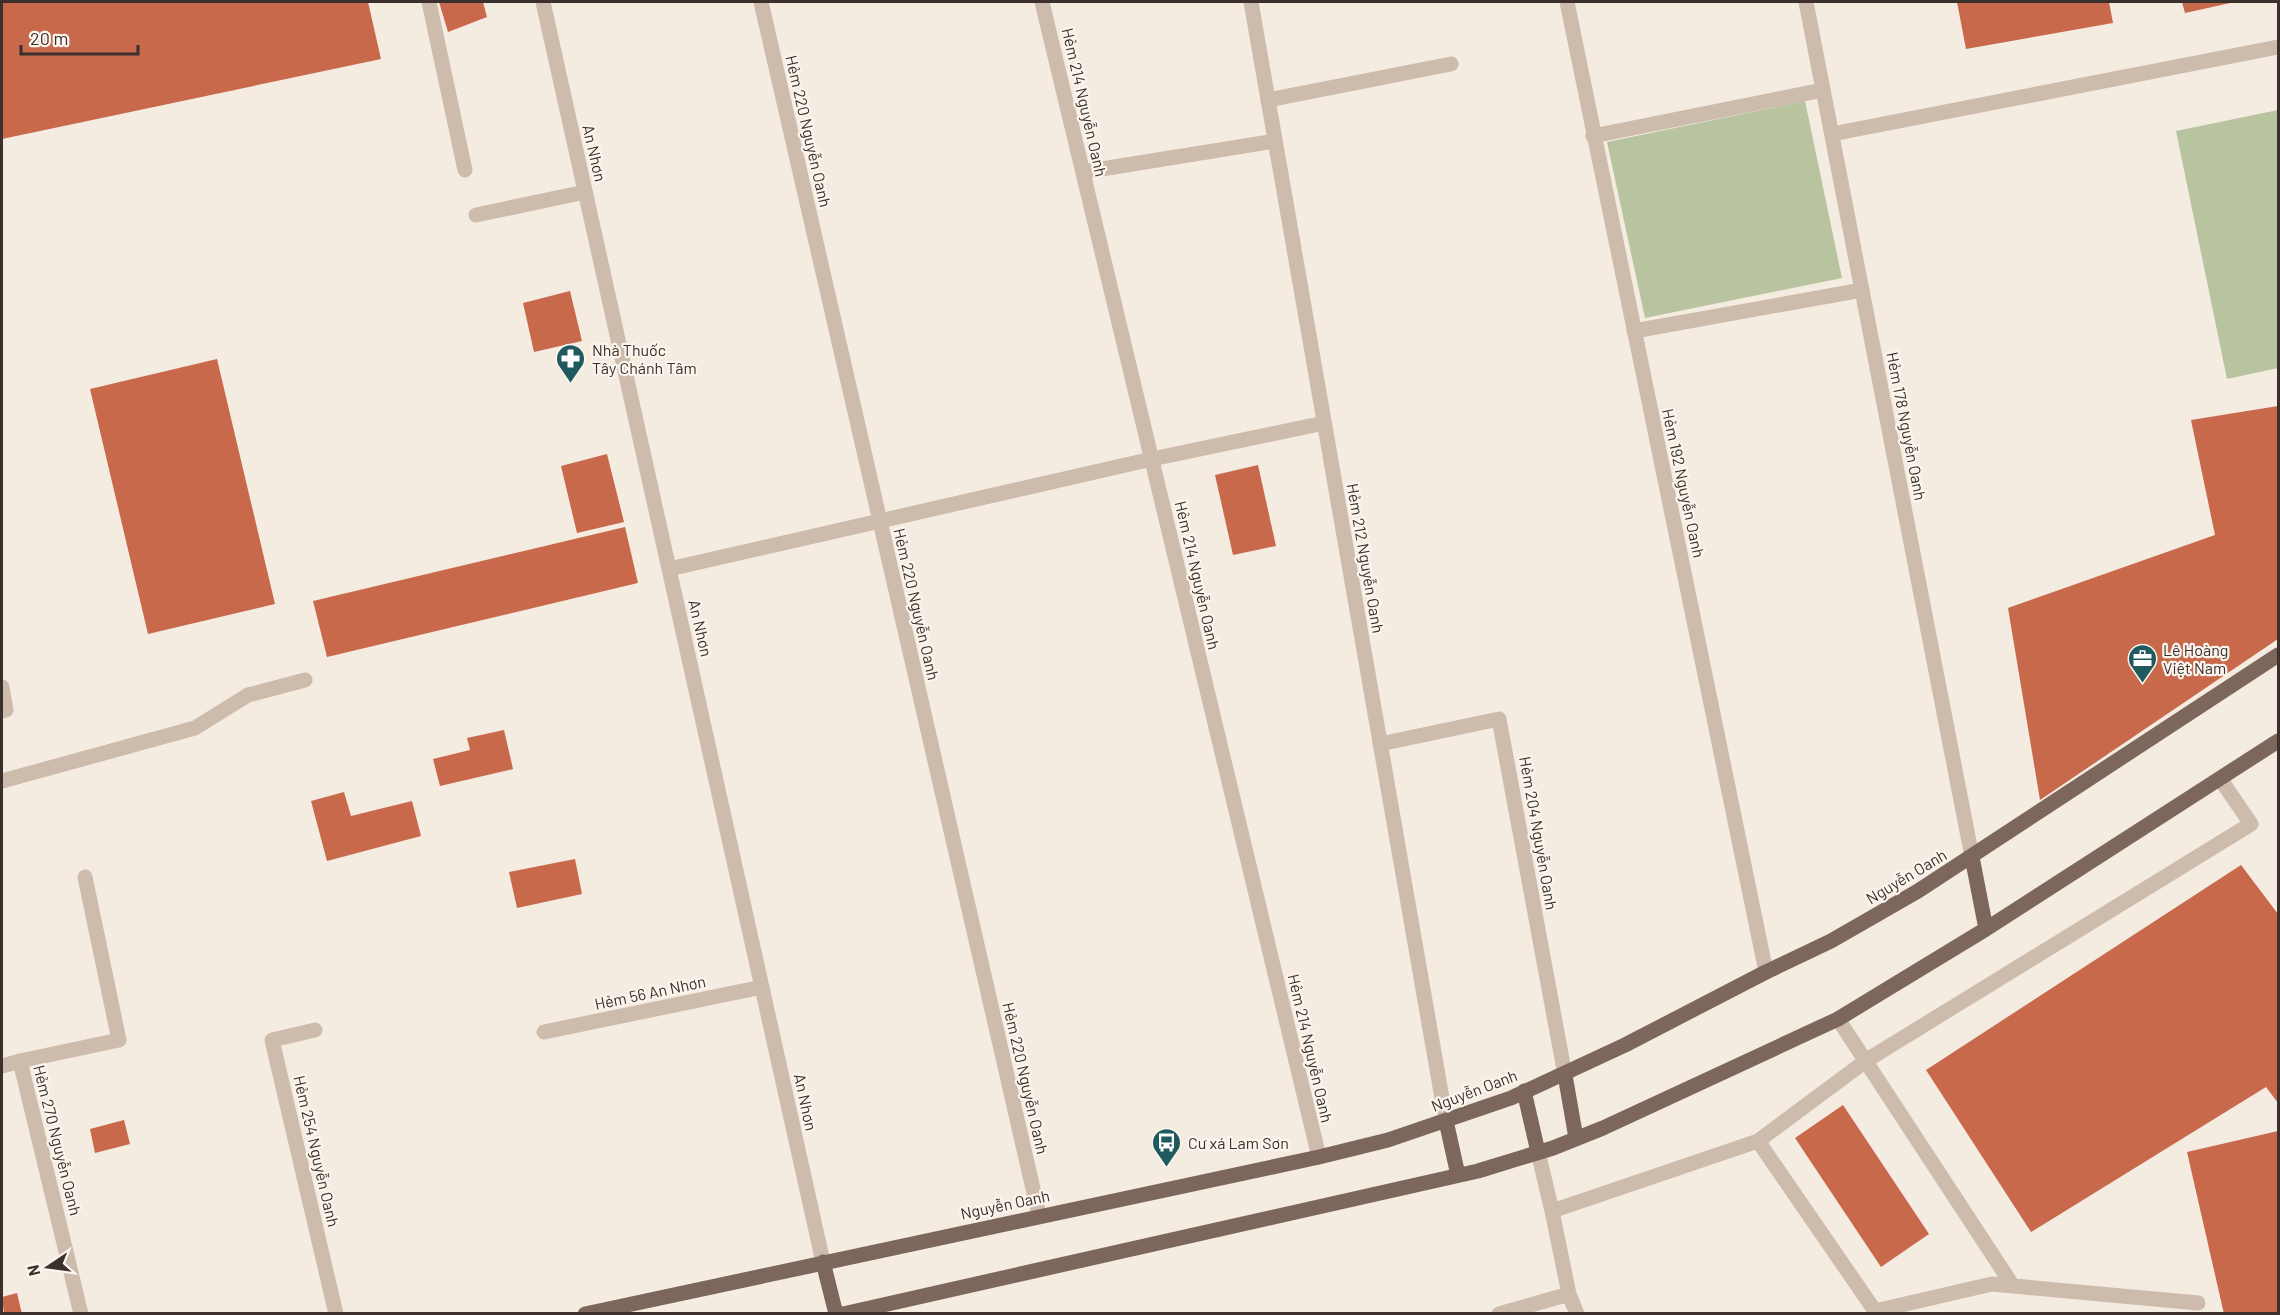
<svg xmlns="http://www.w3.org/2000/svg" width="2280" height="1315" viewBox="0 0 2280 1315" font-family="Barlow,sans-serif">
<style>
.green{fill:#b8c4a0}
.building{fill:#c8694b}
.lines{fill:none;stroke-linecap:round;stroke-linejoin:round}
.lane{stroke:#cdbbac;stroke-width:15}
.street{stroke:#cdbbac;stroke-width:15}
.primary{stroke:#7d675c;stroke-width:15}
.labels{text-anchor:middle;dominant-baseline:central;stroke-width:4.5;stroke-linejoin:round;paint-order:stroke}
.street-label{font-size:16px;fill:#3b302b;stroke:#fbf5ee}
.poi-label{font-size:16px;fill:#3b302b;stroke:#fbf5ee;text-anchor:start}
</style>
<rect width="100%" height="100%" fill="#f4ebe1"/>
<!-- green -->
<path class="green" d="M1805,101l37,177 -197,40 -38,-176z
M2278,110v258l-51,11 -51,-248z"/>
<!-- building -->
<path class="building" d="M2,2h366l13,57 -379,80z
M439,2h44l4,15 -39,15z
M1957,2h152l4,21 -147,26z
M2182,2h53l-50,11z
M570,291l12,50 -48,11 -11,-49z
M217,359l58,245 -127,30 -58,-245z
M2278,406v233l-238,161 -32,-192 207,-73 -24,-115z
M607,454l17,68 -47,11 -16,-67z
M1258,465l18,81 -43,9 -18,-80z
M625,527l13,56 -311,74 -14,-56z
M504,730l9,39 -73,17 -7,-27 37,-9 -3,-12z
M344,792l7,24 61,-15 9,35 -94,25 -16,-60z
M575,859l7,35 -65,14 -8,-36z
M2241,865l37,49v189l-12,-16 -235,145 -105,-162z
M1843,1105l86,129 -48,33 -86,-129z
M124,1120l6,24 -35,9 -5,-24z
M2278,1131v183h-54l-37,-162z
M17,1293l5,21h-18l-2,-17z"/>
<g class="lines">
<!-- lane -->
<path class="lane" d="M429,2l36,168
M1268,100l183,-36
M1832,134l446,-87
M1593,136l230,-46
M1083,172l192,-31
M476,215l109,-23
M1634,331l228,-41
M1152,459l172,-36
M1380,744l119,-25 66,356
M1838,1019l175,267
M1758,1141l117,170 117,-27 206,19
M1538,1152l14,59 206,-70 109,-81 384,-236 -30,-44
M1552,1211l17,83 8,20
M1499,1314l70,-20"/>
<!-- street -->
<path class="street" d="M543,2l280,1260
M761,2l278,1213
M1042,2l277,1155
M1251,2l195,1119
M1567,2l199,970
M1806,2l166,855
M669,569l483,-110
M2,687l4,23 -4,1
M2,781l193,-53 53,-33 57,-15
M315,1030l-43,10 64,274
M544,1032l218,-45
M2,1066l18,-5
M81,1314l-61,-253 99,-21 -34,-163"/>
<!-- primary -->
<path class="primary" d="M1972,857l14,72
M1565,1075l11,63
M1524,1091l14,61
M1446,1121l12,54
M823,1262l13,52
M585,1314l734,-157 69,-17 123,-42 114,-53 141,-73 65,-31 87,-50 360,-236
M843,1314l635,-143 75,-23 50,-20 235,-109 148,-90 292,-188"/>
</g>
<!-- icons -->
<defs>
<symbol id="pharmacy-pin" viewBox="-11 -11 22 30"><path d="M0 17L-7.5 6A9.5 9.5 0 1 1 7.5 6Z" fill="#1f5a5e" stroke="#fbf5ee"/><path d="M-2-6h4v4h4v4h-4v4h-4v-4h-4v-4h4Z" fill="#fff"/></symbol>
<symbol id="office-pin" viewBox="-11 -11 22 30"><path d="M0 17L-7.5 6A9.5 9.5 0 1 1 7.5 6Z" fill="#1f5a5e" stroke="#fbf5ee"/><path d="M-6-3h4V-5.5h4V-3h4V5H-6ZM-1-4.5V-3h2v-1.5ZM-6 0V1H6V0Z" fill="#fff"/></symbol>
<symbol id="bus-pin" viewBox="-11 -11 22 30"><path d="M0 17L-7.5 6A9.5 9.5 0 1 1 7.5 6Z" fill="#1f5a5e" stroke="#fbf5ee"/><path d="M-5-6H5V4H4V6H2V4H-2V6H-4V4H-5ZM-3.5-4V0h7V-4ZM-3.5 1.2v1.5H-2V1.2ZM2 1.2v1.5H3.5V1.2Z" fill="#fff"/></symbol>
</defs>
<g fill-rule="evenodd">
<use href="#pharmacy-pin" x="554" y="342" width="33" height="45"/>
<use href="#office-pin" x="2126" y="642" width="33" height="45"/>
<use href="#bus-pin" x="1150" y="1126" width="33" height="45"/>
</g>
<g class="labels">
<!-- street labels -->
<g class="street-label">
<text transform="translate(1085 102) rotate(77)">Hẻm 214 Nguyễn Oanh</text>
<text transform="translate(809 131) rotate(77)">Hẻm 220 Nguyễn Oanh</text>
<text transform="translate(595 153) rotate(77)">An Nhơn</text>
<text transform="translate(1907 426) rotate(79)">Hẻm 178 Nguyễn Oanh</text>
<text transform="translate(1684 483) rotate(78)">Hẻm 192 Nguyễn Oanh</text>
<text transform="translate(1366 558) rotate(80)">Hẻm 212 Nguyễn Oanh</text>
<text transform="translate(1198 575) rotate(77)">Hẻm 214 Nguyễn Oanh</text>
<text transform="translate(917 604) rotate(77)">Hẻm 220 Nguyễn Oanh</text>
<text transform="translate(701 628) rotate(77)">An Nhơn</text>
<text transform="translate(1539 833) rotate(80)">Hẻm 204 Nguyễn Oanh</text>
<text transform="translate(1906 876) rotate(-31)">Nguyễn Oanh</text>
<text transform="translate(650 992) rotate(-12)">Hẻm 56 An Nhơn</text>
<text transform="translate(1311 1048) rotate(77)">Hẻm 214 Nguyễn Oanh</text>
<text transform="translate(1026 1078) rotate(77)">Hẻm 220 Nguyễn Oanh</text>
<text transform="translate(1474 1090) rotate(-21)">Nguyễn Oanh</text>
<text transform="translate(806 1102) rotate(78)">An Nhơn</text>
<text transform="translate(58 1140) rotate(76)">Hẻm 270 Nguyễn Oanh</text>
<text transform="translate(317 1151) rotate(77)">Hẻm 254 Nguyễn Oanh</text>
<text transform="translate(1005 1204) rotate(-12)">Nguyễn Oanh</text>
</g>
<!-- poi labels -->
<g class="poi-label">
<text x="592" y="349">Nhà Thuốc<tspan x="592" dy="18">Tây Chánh Tâm</tspan></text>
<text x="2163" y="649">Lê Hoàng<tspan x="2163" dy="18">Việt Nam</tspan></text>
<text x="1188" y="1142">Cư xá Lam Sơn</text>
</g>
</g>
<!-- border -->
<rect width="2280" height="1315" fill="none" stroke="#3b302b" stroke-width="6"/>
<!-- north arrow -->
<g transform="translate(48 1267) rotate(257)" stroke="#fbf5ee" stroke-width="4.5" paint-order="stroke">
<path d="M0-4.5L10 22L0 15L-10 22Z" fill="#3b302b"/>
<text y="-9" font-size="16" font-weight="bold" text-anchor="middle" fill="#3b302b">N</text>
</g>
<!-- scale -->
<path d="M21 45v9h117v-9" fill="none" stroke="#3b302b" stroke-width="3"/>
<text x="30" y="45" font-size="18" fill="#3b302b" stroke="#fbf5ee" stroke-width="4.5" paint-order="stroke">20 m</text>
</svg>
